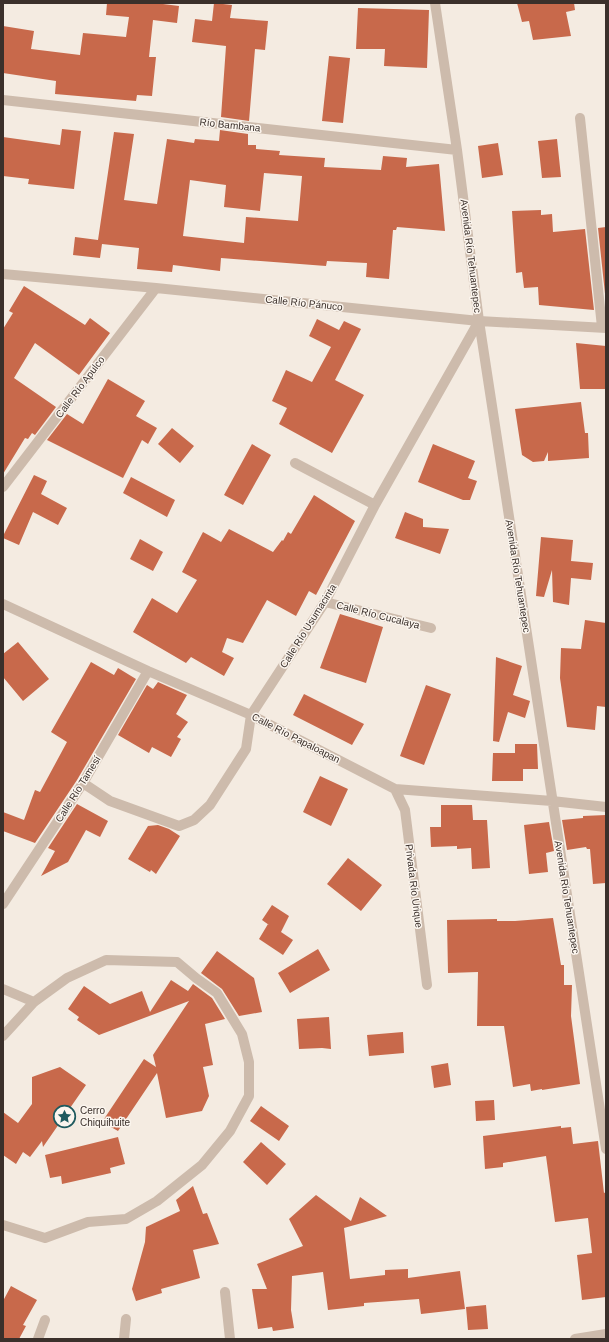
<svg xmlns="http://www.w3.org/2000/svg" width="609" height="1342" viewBox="0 0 609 1342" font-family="Helvetica,sans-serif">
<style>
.building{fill:#c8694b;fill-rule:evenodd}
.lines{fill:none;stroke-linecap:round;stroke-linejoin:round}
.minor{stroke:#cdbbac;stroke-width:10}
.labels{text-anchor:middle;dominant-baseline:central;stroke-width:3;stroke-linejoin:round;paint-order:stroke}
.street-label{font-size:10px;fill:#3b302b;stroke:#fbf5ee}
.poi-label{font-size:10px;fill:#3b302b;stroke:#fbf5ee;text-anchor:start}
</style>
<rect width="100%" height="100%" fill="#f4ebe1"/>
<!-- building -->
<path class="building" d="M107,3h48l24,3 -2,17 -24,-3 -4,37h7l-4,39 -15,-1 -1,6 -81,-7 1,-13 -53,-8v-47l31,5 -3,18 49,6 3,-22 43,4 3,-20 -23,-2z
M214,3l18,2 -2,13 38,3 -3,29 -10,-1 -6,72 -28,-4 5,-71 -34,-4 3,-23 17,2z
M517,3h57l1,7 -9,2 5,24 -38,4 -4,-19 -7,1z
M358,8l71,2 -2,58 -43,-2 1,-17h-29z
M329,56l21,2 -7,65 -21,-2z
M62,129l19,2 -7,58 -46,-5 1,-5 -26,-3v-39l57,8z
M220,130l28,4v11h8v4l24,2 -1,4 46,3 -1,9 57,3 2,-14 24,2 -1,9 33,-3 6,67 -48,-4 -1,3h-3l-4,49 -23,-2 1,-14 -40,-2 -1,5 -105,-8 -1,13 -47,-6 -1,7 -35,-3 2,-21 -37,-4 -2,14 -27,-3 2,-18 23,3 16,-108 20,2 -10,66 33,4 10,-65 27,4 1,-4 24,2zM264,173l38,3 -4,45 -52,-4 -2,26 -61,-7 7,-56 36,5 -2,22 36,4z
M557,139l4,38 -19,1 -4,-37z
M498,143l5,32 -21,3 -4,-32z
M541,210v5l11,-1 1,18 32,-3 9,81 -55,-5 -1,-18 -14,1 -2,-16 -6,1 -4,-62z
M606,227v76l-8,-75z
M24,286l61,39 5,-7 20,15 -31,42 -44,-32 -21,35 42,29 -21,28 -3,-2 -4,6 -3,-1 -22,36v-145l10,-16 -4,-2z
M317,319l22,11 5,-9 17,8 -26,51 29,15 -32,58 -53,-29 8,-16 -15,-7 14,-31 26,12 19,-35 -22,-11z
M576,343l30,3v43h-26z
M108,379l37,22 -9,15 21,12 -9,16 -6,-4 -19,38 -76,-38 20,-26 16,10z
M581,402l4,31h3l1,25 -41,3v-9l-4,9 -11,1 -11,-7 -7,-46z
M172,428l22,18 -14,17 -22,-19z
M252,444l19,11 -28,50 -19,-10z
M433,444l42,17 -7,17 9,3 -7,19h-7l-45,-18z
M34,475l13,6 -6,13 26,14 -9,17 -25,-13 -14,33 -16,-7v-2z
M131,477l44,23 -8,17 -44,-24z
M314,495l41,26 -39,74 -7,-4 -13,25 -29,-16 -24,43 -16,-5 -5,14 12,6 -10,18 -33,-19 -5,6 -53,-31 19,-34 25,15 20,-33 -15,-8 21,-40 18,10 8,-13 44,23 9,-12 1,1 5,-9 3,2z
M405,512l18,7v8l26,2 -9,25 -45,-16z
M541,537l32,3 -2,21 22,2 -2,17 -20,-2 -2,27 -16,-3 -1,-32 -8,27 -8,-1z
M140,539l23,13 -10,19 -23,-12z
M340,614l43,13 -17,56 -46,-15z
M585,620l21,3v84l-9,-1 -2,24 -28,-3 -7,-49 1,-30 20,1z
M18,642l31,37 -26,22 -20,-24v-23z
M496,657l26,9 -9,29 17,6 -5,17 -17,-6 -9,30 -6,-1z
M91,662l23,13 4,-7 18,11 -59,101 -42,63 -32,-12v-19l21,8 11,-30 5,2 27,-50 -16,-10z
M158,682l29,13 -11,19 12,8 -11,15 4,2 -10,18 -19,-10 -3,6 -31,-18 29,-50 6,4z
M426,685l25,9 -27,71 -24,-9z
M304,694l60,30 -12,21 -59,-30z
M515,744h22l1,25h-15v12h-31l1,-28h22z
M320,776l28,13 -17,37 -28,-14z
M77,804l31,17 -8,16 -14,-7 -18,32 -27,14 14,-25 -7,-3z
M441,805h31l1,15h14l3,48 -18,1 -1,-21 -14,1v-3l-26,1 -1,-20h11z
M606,815v68l-13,1 -3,-35h-3l-1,-2 -19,3 -5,-30 21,-2v-2z
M549,822l5,29 -8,2 2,19 -19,2 -5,-49z
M158,825l11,4 11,7 -24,38 -5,-4 -1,2 -22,-13 20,-33z
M348,858l34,27 -21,26 -34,-27z
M272,905l17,11 -8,16 12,8 -10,15 -24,-16 9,-15 1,1 -7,-5z
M553,918l8,47h3v20h8l-1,31 9,68 -38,6v-1l-11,2 -1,-7 -17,3 -9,-61h-27l1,-54 -30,1 -1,-53 50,-1v2h18z
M318,949l12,21 -40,23 -12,-20z
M217,951l37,27 8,34 -23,4 -17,-27 -21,-16z
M171,980l17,11 5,-7 19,14 13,21 -20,5 8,41 -10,2 6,29 -7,15 -36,7 -9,-45 -39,58 -16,-9 42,-63 12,8 -3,-12 36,-54 -90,34 -22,-15 2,-3 -11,-8 16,-23 26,18 32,-13 8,21z
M329,1017l2,32 -9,-1 -23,1 -2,-30z
M403,1032l1,21 -35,3 -2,-21z
M448,1063l3,22 -17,3 -3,-22z
M60,1067l26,18 -43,62 -1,-6 -12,16 -7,-5 -7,12 -13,-9v-43l15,11 14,-19v-27z
M494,1100l1,20 -19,1 -1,-20z
M261,1106l28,20 -10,15 -29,-20z
M561,1126v2l10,-1 2,17 25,-3 6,52 2,-1v105l-24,3 -5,-45 15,-2 -4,-35 -33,4 -9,-66 -43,7v4l-18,2 -2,-33z
M118,1137l7,27 -15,4 1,5 -49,11 -1,-8 -11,2 -5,-23z
M261,1142l25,22 -19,21 -24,-23z
M193,1186l10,28 4,-1 12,31 -26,6 7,28 -39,11 1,4 -26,8 -4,-12 13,-47 1,-15 34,-16 -4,-11z
M316,1195l35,26 9,-24 27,19 -43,12 6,51 35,-4v-5l23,-1v9l52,-7 5,38 -44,5 -2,-15 -55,4v3l-36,4 -5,-38 -31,4 -1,34 3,18 -21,3 -1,-4 -14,2 -6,-40h15l-10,-25 46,-18 -14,-27z
M11,1286l26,14 -14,25 3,1 -7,13h-16v-38z
M486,1305l2,24 -20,1 -2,-23z"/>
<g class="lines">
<!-- minor -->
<path class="minor" d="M435,3l22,147 22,171 127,828
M3,100l454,50
M580,118l22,209
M3,274l153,14 323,33 127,7
M295,463l80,42
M3,487l153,-199
M325,602l106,26
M3,604l145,67 103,44 144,74 157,12 54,6
M83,783l27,18 69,25 15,-6 16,-15 36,-56 5,-34 74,-113 50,-97 104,-184
M395,789l10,21 22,175
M3,904l80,-121 65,-112
M3,989l31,13
M3,1036l31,-34 33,-24 39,-18 71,2 19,16 21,15 25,41 7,28v34l-19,35 -28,34 -45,36 -31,18 -38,3 -43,16 -42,-13
M225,1292l5,47
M38,1339l7,-19
M124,1339l2,-20
M575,1339l31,-5"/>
</g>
<!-- icons -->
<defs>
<symbol id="sight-ring" viewBox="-11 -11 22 22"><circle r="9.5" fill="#fbf5ee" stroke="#1f5a5e" stroke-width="1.5"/><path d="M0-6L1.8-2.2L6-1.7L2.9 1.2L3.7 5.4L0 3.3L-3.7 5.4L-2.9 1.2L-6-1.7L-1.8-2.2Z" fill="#1f5a5e"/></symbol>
</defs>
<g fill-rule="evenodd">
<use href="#sight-ring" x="52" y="1104" width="25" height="25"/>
</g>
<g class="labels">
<!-- street labels -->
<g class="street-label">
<text transform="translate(230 125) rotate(6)">Río Bambana</text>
<text transform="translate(471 256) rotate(83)">Avenida Río Tehuantepec</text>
<text transform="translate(304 303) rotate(6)">Calle Río Pánuco</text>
<text transform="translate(80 387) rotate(-53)">Calle Río Apulco</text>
<text transform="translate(518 576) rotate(81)">Avenida Río Tehuantepec</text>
<text transform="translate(378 615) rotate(14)">Calle Río Cucalaya</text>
<text transform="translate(308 626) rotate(-58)">Calle Río Usumacinta</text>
<text transform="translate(296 738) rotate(27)">Calle Río Papaloapan</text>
<text transform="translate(78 789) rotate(-58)">Calle Río Tamesí</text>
<text transform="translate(414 886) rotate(83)">Privada Río Urique</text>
<text transform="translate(567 897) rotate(81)">Avenida Río Tehuantepec</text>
</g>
<!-- poi labels -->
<g class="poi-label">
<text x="80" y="1110">Cerro<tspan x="80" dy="12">Chiquihuite</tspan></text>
</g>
</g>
<!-- border -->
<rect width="609" height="1342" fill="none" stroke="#3b302b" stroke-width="8"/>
</svg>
